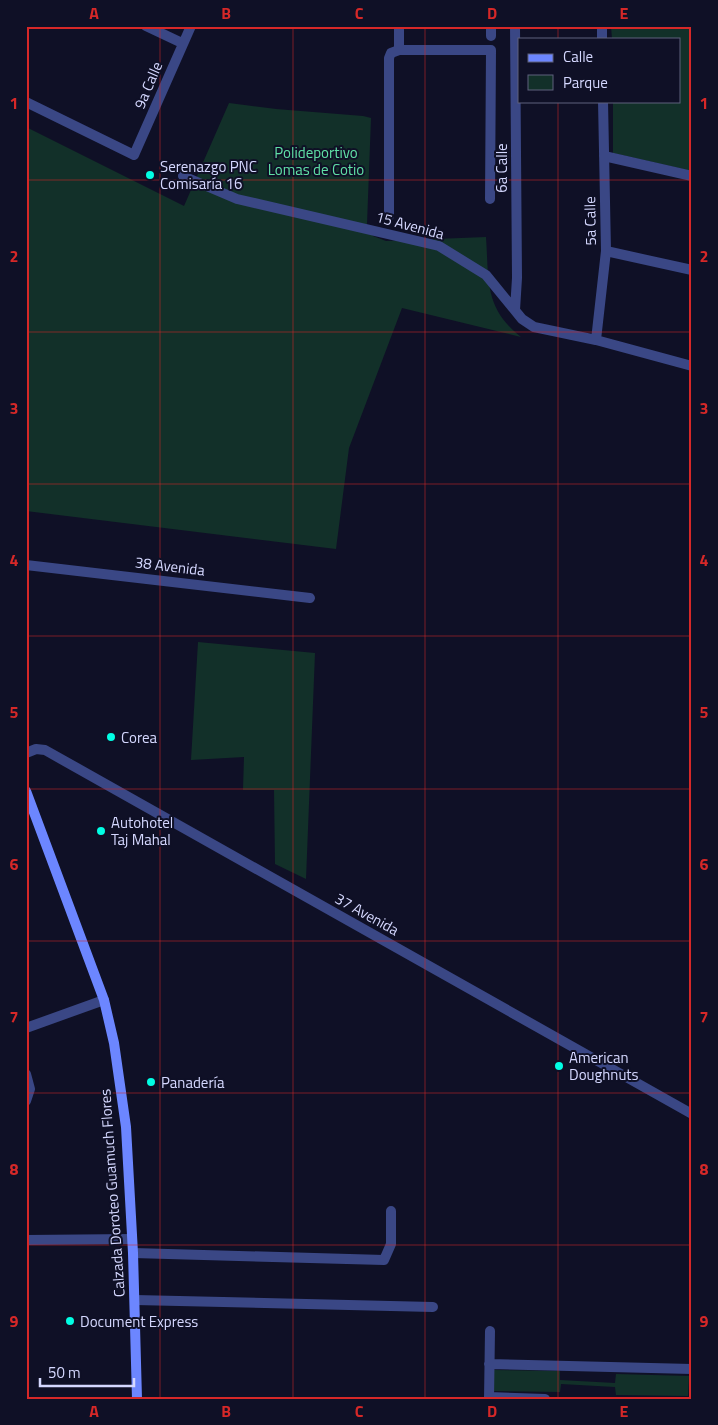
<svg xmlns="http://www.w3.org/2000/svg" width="718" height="1425" viewBox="0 0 718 1425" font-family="'Titillium Web',sans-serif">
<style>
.green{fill:#123029}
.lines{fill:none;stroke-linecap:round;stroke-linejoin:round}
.minor{stroke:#3a4785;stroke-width:10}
.tertiary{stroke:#3a4785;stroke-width:10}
.secondary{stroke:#6c86ff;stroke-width:10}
.grid{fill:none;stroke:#d62828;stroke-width:1;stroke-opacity:0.55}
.poi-dot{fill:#01fee4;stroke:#0f1026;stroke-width:2}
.labels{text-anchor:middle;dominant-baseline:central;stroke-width:4;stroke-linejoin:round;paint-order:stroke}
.street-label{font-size:15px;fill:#d5d8ff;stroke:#0f1026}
.park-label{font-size:15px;fill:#60e0a6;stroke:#0f1026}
.poi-label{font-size:15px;fill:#d5d8ff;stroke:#0f1026;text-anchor:start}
.neatline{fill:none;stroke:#d62828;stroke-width:2}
.grid-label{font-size:16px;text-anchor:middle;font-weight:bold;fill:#d62828}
</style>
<rect width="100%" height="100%" fill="#0f1026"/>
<!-- green -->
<path class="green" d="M611,26h81v145l-79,-18v-52h66v-62h-67z
M229,103l47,6 87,7 8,2 -4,106 6,12 13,5 100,-4c3,43 -2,71 35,100l-119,-29 -53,140 -13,101 -310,-38v-384l158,79z
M198,642l117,11 -9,226 -31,-15 -1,-74h-31l1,-33 -53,3z
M494,1370l66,1v9l55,3 1,-9 73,2 -1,20 -72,-1 -1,-8 -54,-3 -1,8 -67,-1z"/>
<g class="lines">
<!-- minor -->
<path class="minor" d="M146,26l36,17
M399,26v24
M602,26v13
M491,36v-10
M26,102l108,53 57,-129
M604,156l88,20
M183,176l54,23 202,47 47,29 36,44 12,8 62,13 96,26
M389,216v-158l2,-5 8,-3h92l-1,149
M606,251l86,19
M515,310l2,-32 -2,-252
M596,340l10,-89 -3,-150
M26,565l284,33
M26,1028l78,-28
M26,1074l4,15 -4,12
M26,1240l106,-1
M133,1253l251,7 7,-16v-33
M135,1300l298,7
M489,1364l203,5
M489,1397l56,2
M489,1399l1,-68"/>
<!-- tertiary -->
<path class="tertiary" d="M26,753l10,-4 9,1 647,364"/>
<!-- secondary -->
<path class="secondary" d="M26,791l78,209 10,43 12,84 7,126 4,146"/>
</g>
<!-- grid -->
<path class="grid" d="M160,26v1373M293,26v1373M425,26v1373M558,26v13M558,101v1298M26,180h666M26,332h666M26,484h666M26,636h666M26,789h666M26,941h666M26,1093h666M26,1245h666"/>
<!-- markers -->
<g class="poi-dot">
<circle cx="150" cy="175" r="5"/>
<circle cx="111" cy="737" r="5"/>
<circle cx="101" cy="831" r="5"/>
<circle cx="559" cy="1066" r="5"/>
<circle cx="151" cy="1082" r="5"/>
<circle cx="70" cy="1321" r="5"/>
</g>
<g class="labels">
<!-- street labels -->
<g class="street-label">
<text transform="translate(148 85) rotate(-67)">9a Calle</text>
<text transform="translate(501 168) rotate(-90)">6a Calle</text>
<text transform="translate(590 221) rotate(-91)">5a Calle</text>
<text transform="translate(410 225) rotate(15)">15 Avenida</text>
<text transform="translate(170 566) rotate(7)">38 Avenida</text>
<text transform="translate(367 914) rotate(29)">37 Avenida</text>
<text transform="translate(112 1193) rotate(-94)">Calzada Doroteo Guamuch Flores</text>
</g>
<!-- park labels -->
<g class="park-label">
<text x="316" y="152">Polideportivo<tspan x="316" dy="17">Lomas de Cotio</tspan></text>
</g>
<!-- poi labels -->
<g class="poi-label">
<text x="160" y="166">Serenazgo PNC<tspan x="160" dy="17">Comisaría 16</tspan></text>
<text x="121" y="737">Corea</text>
<text x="111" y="822">Autohotel<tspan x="111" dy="17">Taj Mahal</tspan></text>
<text x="569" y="1057">American<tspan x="569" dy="17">Doughnuts</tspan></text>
<text x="161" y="1082">Panadería</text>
<text x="80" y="1321">Document Express</text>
</g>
</g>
<!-- border -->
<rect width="718" height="1425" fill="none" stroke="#0f1026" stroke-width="55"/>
<!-- legend -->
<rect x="518" y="38" width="162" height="65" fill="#0f1026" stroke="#5e607d"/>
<rect x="528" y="54" width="25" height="8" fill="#6c86ff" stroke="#5e607d"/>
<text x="563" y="62" font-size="15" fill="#d5d8ff">Calle</text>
<rect x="528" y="75" width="25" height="15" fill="#123029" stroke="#5e607d"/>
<text x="563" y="88" font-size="15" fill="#d5d8ff">Parque</text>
<!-- scale -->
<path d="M40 1378v8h94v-8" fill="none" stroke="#d5d8ff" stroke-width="2.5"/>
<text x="48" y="1378" font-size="15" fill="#d5d8ff" stroke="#0f1026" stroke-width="4" paint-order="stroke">50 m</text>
<rect x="28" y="28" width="662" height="1370" class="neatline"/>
<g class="grid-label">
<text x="94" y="19">A</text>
<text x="226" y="19">B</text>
<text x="359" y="19">C</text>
<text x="492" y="19">D</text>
<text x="624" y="19">E</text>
<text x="14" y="109">1</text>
<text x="704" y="109">1</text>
<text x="14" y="262">2</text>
<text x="704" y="262">2</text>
<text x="14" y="414">3</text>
<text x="704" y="414">3</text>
<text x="14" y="566">4</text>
<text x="704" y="566">4</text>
<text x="14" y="718">5</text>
<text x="704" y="718">5</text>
<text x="14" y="870">6</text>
<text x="704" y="870">6</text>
<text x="14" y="1023">7</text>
<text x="704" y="1023">7</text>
<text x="14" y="1175">8</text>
<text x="704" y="1175">8</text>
<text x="14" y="1327">9</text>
<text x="704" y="1327">9</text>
<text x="94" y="1417">A</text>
<text x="226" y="1417">B</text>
<text x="359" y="1417">C</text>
<text x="492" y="1417">D</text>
<text x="624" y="1417">E</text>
</g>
</svg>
